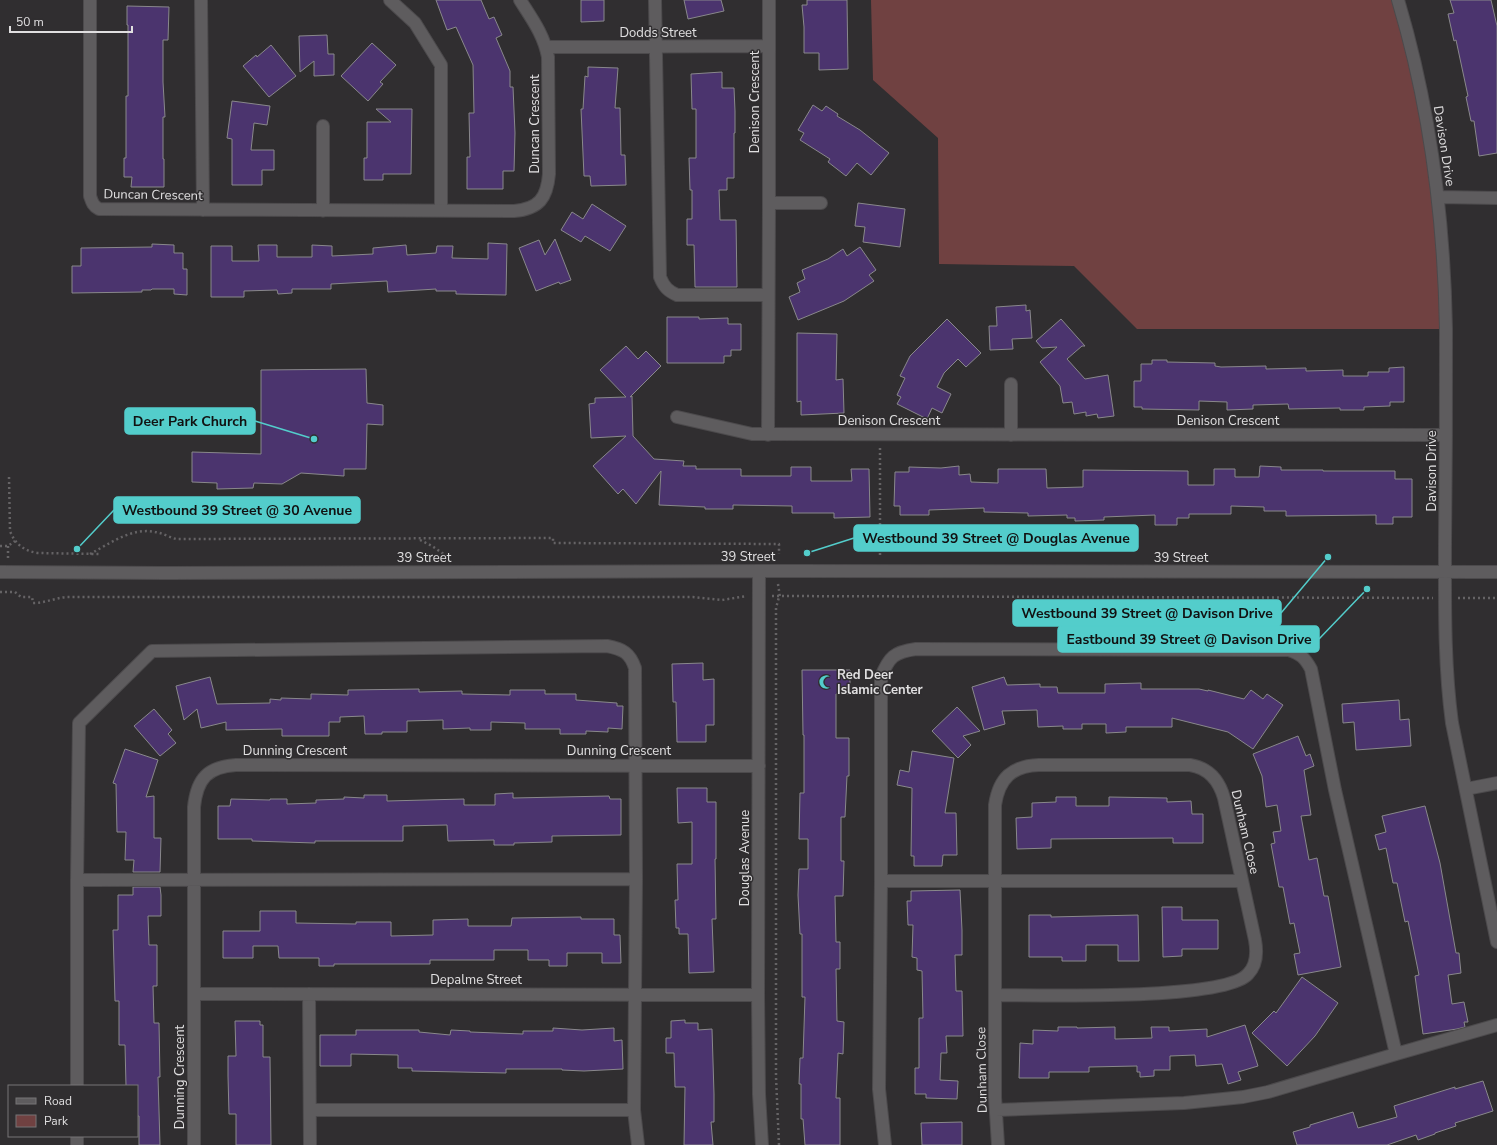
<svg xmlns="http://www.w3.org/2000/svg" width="1497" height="1145" viewBox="0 0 1497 1145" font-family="'Nunito Sans',sans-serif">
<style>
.green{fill:#704141}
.building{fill:#4b346e;stroke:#89888b}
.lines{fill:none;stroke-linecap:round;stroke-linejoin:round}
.minor-casing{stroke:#4c4a4c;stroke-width:14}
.path{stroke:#656365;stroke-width:2.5;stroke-dasharray:2 3;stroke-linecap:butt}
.minor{stroke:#5e5c5e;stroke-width:12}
.labels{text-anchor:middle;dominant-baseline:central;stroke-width:3;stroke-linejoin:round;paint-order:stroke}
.street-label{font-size:13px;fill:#e0dfe0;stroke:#302e30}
.poi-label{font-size:13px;font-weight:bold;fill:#e0dfe0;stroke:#302e30;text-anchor:start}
.leader{fill:none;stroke:#53cdcb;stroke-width:1.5}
.callout-dot{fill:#53cdcb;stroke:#302e30;stroke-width:1.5}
.callout{fill:#53cdcb;stroke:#53cdcb;stroke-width:1.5}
.callout-label{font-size:14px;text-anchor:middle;font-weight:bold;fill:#111}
</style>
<rect width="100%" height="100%" fill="#302e30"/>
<!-- green -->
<path class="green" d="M871,0h527l24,94 24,235h-309l-63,-63 -135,-2 -1,-126 -65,-58z"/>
<!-- building -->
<path class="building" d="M436,0h45l8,19 5,-2 8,18 -6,3 14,33v16h3l2,46 -1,38h-11v18h-36v-32h3l-1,-44h5l-1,-48 -17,-38 -9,3z
M581,0h23v21l-23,1z
M684,0h37l3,11 -36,8z
M807,0h40l1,69 -29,1v-17h-15v-26l-2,-22h5z
M1450,0h41l6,26v127l-18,3 -5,-35h-3l-5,-24 2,-1 -12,-56 -2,1 -6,-27 6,-1z
M127,6l42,1 -1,33h-5v42l2,35h-2v42h1v28h-33l1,-10h-8v-19h2v-62h2v-71h-1z
M327,35l1,19h6v21l-20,1v-15l-14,11 -1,-36z
M372,43l24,22 -16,17 3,2 -15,17 -27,-25z
M271,45l25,31 -27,21 -26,-31 13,-11 1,2z
M588,67l30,1 -3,40h5l1,47h4l1,30 -35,1 -1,-10h-6l-3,-67h2l2,-33 3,1z
M722,72v16h12l1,23v22h-1v45h-7v12h-8l1,30h16l1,67h-42l-1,-42h-7v-26h5v-29h-2l-1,-32h7v-49h-4l-1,-35z
M232,101l38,5 -3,19 -13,-2 -3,27h23v20h-12v15h-30v-46l-5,-1z
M813,105l9,6 4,-5 12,8 -1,2 23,14 29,23 -18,22 -14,-12 -11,13 -18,-14 2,-3 -30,-19 4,-7 -6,-3z
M376,109h36l-1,65h-28v6h-19v-22h3v-36h24z
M858,203l47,6 -5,38 -37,-5 2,-15 -10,-1z
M592,204l34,22 -16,25 -25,-15 -4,6 -20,-12 11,-18 11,7z
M555,239l16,41 -11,4 -1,-2 -23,9 -17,-43 20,-8 6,15z
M488,243l19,1 -1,51 -50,-1v-3h-20v-2l-48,3 -1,-11 -56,3v5h-39v4l-14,1 -1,-4 -33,1v6h-33v-51h21v15h27l-1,-16h19v12h35v-12l20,1v10l41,-2v-6l33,-3 1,10 29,-2 1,-7h16l-1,12 36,1z
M152,244l22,1v8h9v16h4v26l-13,-1v-5h-22l-1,1h-9v2l-70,1v-27h9v-18l71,-1z
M860,247l16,23 -7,5 5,6 -30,20 -46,19 -9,-23 11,-5 -3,-9 8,-4 -3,-9 26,-11 15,-10 4,7z
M1026,305v6l4,-1 2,28 -20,1 1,10 -23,1 -1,-24h8l-1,-19z
M667,317h32v2l29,-1v6h13v26h-10v6h-7v7h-57z
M947,319l34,34 -15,14 -8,-8 -14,14 -7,14 14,7 -9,19 -10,-5 -5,11 -30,-15 4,-7 -4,-2 8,-17 -5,-2 10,-20z
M1061,319l24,27h-3l-15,13 18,20 23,-4 6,41 -16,2 -1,-4 -11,2v-4l-12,2 -2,-12 -9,1 -3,-17 -20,-24 17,-15 -15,1 -6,-7z
M797,333l40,1 -1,46 7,-1 1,34 -43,2v-14l-4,1z
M626,346l12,13 8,-8 15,15 -31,31 2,-1 1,40 21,23 30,2 -1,5h13v3h45v7h50v-9h20v14h41l-1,-12h18l1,48 -36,1v-5h-42v-7l-59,-1v4h-28v-2l-46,-2 2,-34 -25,33 -13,-15 -5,5 -25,-28 33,-30 -35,2 -2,-34 6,-1v-5l31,-1 -26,-27z
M1152,360h15v2l48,1v3l6,1 45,-1v3l40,-1v3l37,-1v6h25v-4h21v-4l15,-1v35h-14v4l-26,1v3h-24v-2l-51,1 -1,-5 -35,1v4l-26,1v-8l-28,-1v9l-57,-1v-2h-8v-26h7v-17h11z
M366,369l1,34 16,2v20l-16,-1 -1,45h-22v7l-43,-3 -19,11 -28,-1 -1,5 -36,1v-6l-25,-1v-30l69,2v-84z
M959,466v9l11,-1 1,8 27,1v-14h48l1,19 36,-1v-17l105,1v14h26v-16h21v8h24l1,-11 21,1v3h42v1h72v8h17v38h-19v7h-17v-9l-90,1v-5h-22v-4l-33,-1v8h-42v4h-12v7h-22v-10l-51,2v3l-29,1v-3h-8v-3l-39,1v-3l-44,-1v-4l-55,2v5h-29v-9h-6l1,-34h14v-5l32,1z
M703,663v17l11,-1v46h-8v17h-29l-1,-40h-3l-1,-38z
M802,670h48v24h-14v44h13v38h-2l-2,41h-4v44h3l-1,35h-8l1,46h4v27h-4l1,52 7,1 -1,32 -5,-1 -2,45h4v47h-35l-2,-26h-2v-35h-2l1,-26h3l2,-61h-3v-63h-2l-2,-39 1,-26h9v-30h-9l1,-46h4v-58h-1z
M210,677l7,27 53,-1v-4l11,1v-2l30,1v-5l37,1v-5l71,-1v3l43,-1v3l48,1v-5h35v4h31v6l41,3v3h6l-1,23 -14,-1v4l-22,-1v3h-26v-5h-35v-6l-34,-1v8h-21v-2l-27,1v-9l-36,1v11h-25v2h-17l-1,-18 -24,1v5h-11v14h-47v-7l-56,1v-8l-25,6 -4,-19 -13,11 -8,-34z
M1004,677l3,8 33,-1v3h17l1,6h47v-9l36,-1v6h58l9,2v-1l36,9 7,-9 12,9 4,-5 16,11 -30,44 -25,-17 -56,-14v9h-46v5l-20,1v-9h-24v5h-19v-3l-25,1 -1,-17 -35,1 3,13 -21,6 -12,-43z
M1399,700l1,20 9,-1 2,27 -55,4 -2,-28 -11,1 -1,-19z
M957,707l23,24 -17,5 8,9 -13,13 -26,-27z
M154,709l18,21 -4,4 8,9 -16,13 -26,-30z
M1298,736l8,20 4,-2 4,12 -10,4 7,45 -10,1 8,44 8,-2 7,38h4l13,71 -43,8 -4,-21 6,-1 -6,-30 -4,1 -7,-37h-4l-8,-43 4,-1 -2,-11 8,-1 -4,-26 -11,2 -4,-31 -9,-22z
M125,749l33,11 -12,37 8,-1v42h7l-1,34h-27l1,-12h-9l1,-28h-9l-1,-48 -3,-1z
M912,751l42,7 -9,55h11l1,42h-14l-1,11h-28v-10h-3l1,-68 -15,-3 3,-15 9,2z
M677,788h30v14h9v57h-1l1,60h-4l2,53 -25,1 -1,-39h-9v-6h-3l-1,-28h3l-1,-36h15v-42l-14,1z
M513,793v5l96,-2 1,3h11v36l-69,1v6l-38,1v2h-20v-5l-46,1 -1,-16 -44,1v15h-88v2l-63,-2v-2h-34v-33h12l1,-7 39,1v-1h17v5l29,-1v-3l28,-1v-2l20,1v-3h23v6l77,-2v6h31v-11z
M1056,797h20v9h33v-9l58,1v4l24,-1 1,13h11v29h-30v-5l-122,1v9l-34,1 -1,-31 16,-1v-14l24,-1z
M1425,806l15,57 16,90h3l2,20 -13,2 4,29 12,-2 4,20h-4l1,5 -8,2 -34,5 -8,-58 4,-1 -11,-54 -3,1 -8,-39h-4l-7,-35 -7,2 -4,-15 11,-3 -4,-16z
M133,887h27l1,8v21h-13l1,29h8v41h-4l1,37h5l1,54h-2l2,68h-21v-29h-2v-30h-11l-1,-41h-6v-44h-4l-2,-71h5v-35h15z
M960,890l2,40v25h-7l1,36h6l1,45h-17l1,17h-6l-1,27 18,1 -1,18 -31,-1v-4h-11v-26h4v-50h4l-1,-47 -5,-1v-12l-5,-1 1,-32h-5l-1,-24h4v-10z
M1162,907h20v13h36v29h-36v7l-19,1z
M260,911h36v12l60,1v-2h35v14l42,-1v-15l35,-1v7h43l1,-8 69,-1v2h33v16h6l1,28h-19v-10h-35v13h-18v-6h-21v-10h-34v10h-64v4h-96v2h-15v-8h-40l-1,-12h-25v12h-30v-27h37z
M1029,915h22v2l87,-2 1,46h-21v-16h-32v16h-24v-4h-33z
M1302,977l36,26 -23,33 -28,30 -35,-33 22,-22 2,2z
M685,1020v3h13v7l14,-1 2,65v28h-3l2,23h-29l1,-58h-10l-1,-34h-8v-15h5v-17z
M235,1021h25v4h3v32h7l1,88h-35v-31h-7l-1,-38v-20h8z
M1245,1025l13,41 -20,6 3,8 -13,4 -6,-20 -26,2 -1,-11 -25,1v14h-16v6l-14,1v-5h-3v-6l-48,1v5h-40v6h-30l1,-35 13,1v-14l25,1v-4h19v1l38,-1v12l37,-1 -1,-11h18v4l38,-2v8z
M553,1028l29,2 32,-2v13l8,-1 1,29 -39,2 -22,-1v-1h-56v4l-94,-2v-3h-14v-13l-47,-1v12h-31v-31h36v-5h63v2l31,3 1,-5 19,1v1l53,2v-3h30z
M1483,1081l10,30 -38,12 1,3 -21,7v1l-17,6 -2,-5 -29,10h-90l-4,-13 17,-5v-2l43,-13 5,16 39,-11 -3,-11 61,-19v2z
M962,1122v23h-40l-1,-22z"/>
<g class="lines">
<defs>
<path id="minor" d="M90,0v196c2,6 3,10 9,13l415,2c25,-2 33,-13 35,-37l-1,-117c-4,-22 -16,-38 -28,-57
M201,0l2,210
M390,0l25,23 26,42v146
M655,0l5,277c4,10 8,14 17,18h91
M1398,0c32,107 46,217 48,329 0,72 0,143 -1,215 0,60 -1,120 7,179l45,219
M546,47l223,-1
M323,126v85
M1438,197l59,1
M769,203h52
M677,417l75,17 694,1
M768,435l1,-232v-203
M1011,435v-51
M759,571l-1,424 1,99 3,51
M0,572l165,1 614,-2 718,1
M1466,789l31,-6
M77,880l559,-1
M881,881h361
M194,994l564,1
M309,994l1,151
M995,995c43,0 229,6 253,-21 9,-9 9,-23 7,-34l-31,-142c-5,-18 -15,-30 -34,-33h-151c-27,1 -40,13 -44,40v292l3,48
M77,1086v-206l2,-157 73,-72 455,-5c16,3 23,7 28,22l1,211 -2,231 4,35
M310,1110h324
M996,1110l188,-7 59,-6 25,-5 128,-38
M77,1136v9
M194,1145v-338c3,-29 14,-40 42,-42l523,1
M885,1145l-6,-56 2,-208v-204c8,-20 13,-25 35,-28l373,1c12,4 16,8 22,19l24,121 61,264 101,-29"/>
</defs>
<!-- minor casing -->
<use href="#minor" class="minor-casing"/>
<!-- path -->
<path class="path" d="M880,448v107
M9,477l1,54c5,13 14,20 28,22l61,1
M420,540l12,6 16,11
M0,546h8l7,-5
M8,546v14
M90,554c19,-10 42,-27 65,-22 7,1 14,5 21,7l377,-1v5l226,1v10
M778,584l2,13
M0,592h15l6,5h11l1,6c12,0 22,-5 34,-6h626l29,3 25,-4
M772,596l661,2
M1458,598h39
M779,1145l-3,-68v-469l3,-11"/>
<!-- minor -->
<use href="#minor" class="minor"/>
</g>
<!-- icons -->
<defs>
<symbol id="mosque-bare" viewBox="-9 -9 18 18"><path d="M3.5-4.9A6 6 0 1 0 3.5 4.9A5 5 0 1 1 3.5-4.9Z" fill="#53cdcb" stroke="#302e30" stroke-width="2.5" paint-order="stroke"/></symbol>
</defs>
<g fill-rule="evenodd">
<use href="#mosque-bare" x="816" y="672" width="20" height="20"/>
</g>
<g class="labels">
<!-- street labels -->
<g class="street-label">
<text x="658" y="33">Dodds Street</text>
<text transform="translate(755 102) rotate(-90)">Denison Crescent</text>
<text transform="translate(535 124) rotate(-90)">Duncan Crescent</text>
<text transform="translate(1444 146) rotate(81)">Davison Drive</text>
<text transform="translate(153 195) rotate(1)">Duncan Crescent</text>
<text x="889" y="421">Denison Crescent</text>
<text x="1228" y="421">Denison Crescent</text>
<text transform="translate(1432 471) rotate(-90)">Davison Drive</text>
<text x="748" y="557">39 Street</text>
<text x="424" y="558">39 Street</text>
<text x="1181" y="558">39 Street</text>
<text x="295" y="751">Dunning Crescent</text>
<text x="619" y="751">Dunning Crescent</text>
<text transform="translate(1245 832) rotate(77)">Dunham Close</text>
<text transform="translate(745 858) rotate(-90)">Douglas Avenue</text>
<text x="476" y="980">Depalme Street</text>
<text transform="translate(982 1070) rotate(-91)">Dunham Close</text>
<text transform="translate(180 1077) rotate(-90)">Dunning Crescent</text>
</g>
<!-- poi labels -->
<g class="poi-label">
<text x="837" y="675">Red Deer<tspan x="837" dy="15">Islamic Center</tspan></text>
</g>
</g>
<!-- callouts -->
<path class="leader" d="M314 439L255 421M77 549L114 510M807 553L854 538M1328 557L1281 613M1367 589L1319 639"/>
<g class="callout-dot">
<circle cx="314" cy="439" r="4"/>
<circle cx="77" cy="549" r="4"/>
<circle cx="807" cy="553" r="4"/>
<circle cx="1328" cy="557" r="4"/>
<circle cx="1367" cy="589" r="4"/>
</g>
<g class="callout">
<rect x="125" y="408" width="130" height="26" rx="4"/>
<rect x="114" y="497" width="246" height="26" rx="4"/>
<rect x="854" y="525" width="284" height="26" rx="4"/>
<rect x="1013" y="600" width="268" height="26" rx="4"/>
<rect x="1058" y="626" width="261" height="26" rx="4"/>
</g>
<g class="callout-label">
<text x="190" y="426">Deer Park Church</text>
<text x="237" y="515">Westbound 39 Street @ 30 Avenue</text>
<text x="996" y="543">Westbound 39 Street @ Douglas Avenue</text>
<text x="1147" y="618">Westbound 39 Street @ Davison Drive</text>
<text x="1189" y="644">Eastbound 39 Street @ Davison Drive</text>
</g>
<!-- legend -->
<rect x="8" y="1085" width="130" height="52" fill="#302e30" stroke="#767576"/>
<rect x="16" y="1098" width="20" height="6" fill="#5e5c5e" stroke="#767576"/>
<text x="44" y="1105" font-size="12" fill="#e0dfe0">Road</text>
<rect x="16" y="1115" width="20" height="12" fill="#704141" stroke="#767576"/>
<text x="44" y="1125" font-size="12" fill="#e0dfe0">Park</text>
<!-- scale -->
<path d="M10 26v6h122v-6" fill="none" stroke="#e0dfe0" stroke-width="2"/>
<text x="16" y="26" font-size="12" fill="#e0dfe0" stroke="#302e30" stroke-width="3" paint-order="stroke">50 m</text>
</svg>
